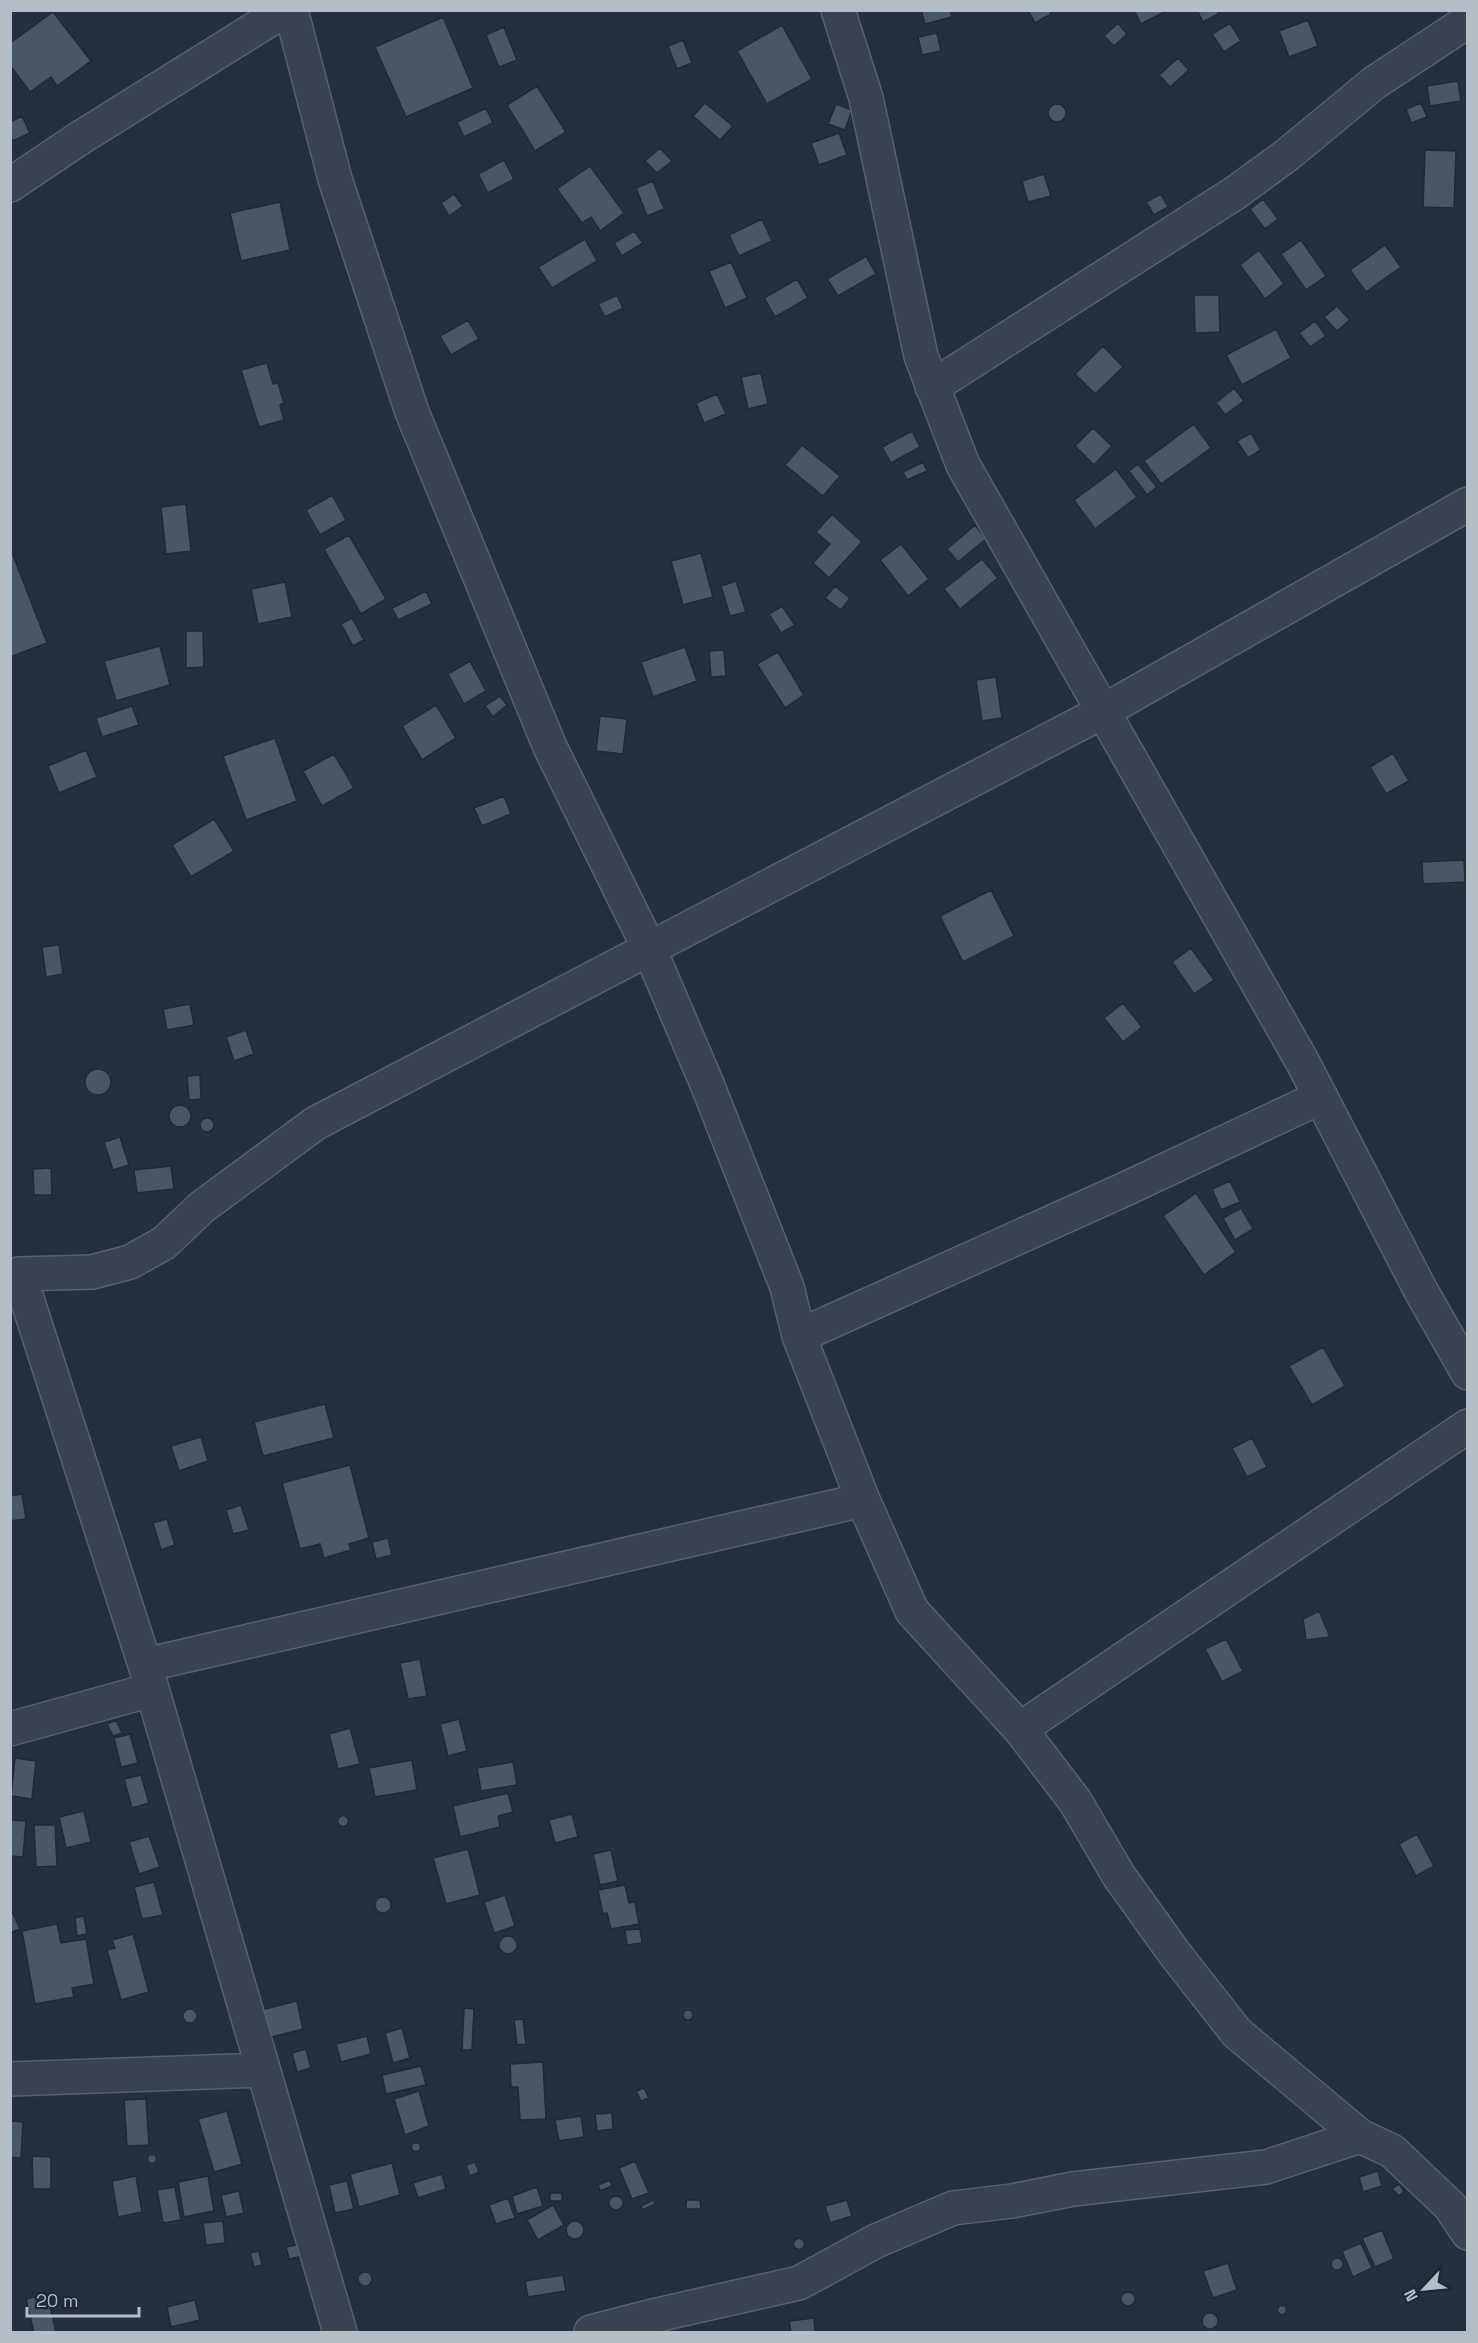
<svg xmlns="http://www.w3.org/2000/svg" width="1478" height="2343" viewBox="0 0 1478 2343" font-family="'Space Grotesk',sans-serif">
<style>
.building{fill:#475764;stroke:#1e2a35;stroke-width:1.5}
.lines{fill:none;stroke-linecap:round;stroke-linejoin:round}
.street-casing{stroke:#55616c;stroke-width:36}
.street{stroke:#37434e;stroke-width:33}
</style>
<rect width="100%" height="100%" fill="#23313e"/>
<!-- building -->
<path class="building" d="M921,10h29l2,7 -27,7z
M1028,10h21l2,4 -16,9z
M1134,10h34l-27,14z
M1197,10h20l1,4 -15,8z
M53,12l38,49 -34,25 -6,-9 -21,15 -20,-27v-22z
M443,17l30,71 -67,29 -31,-70z
M1308,20l10,26 -29,11 -10,-26z
M1118,23l9,11 -13,12 -10,-10z
M1230,23l11,18 -17,11 -12,-18z
M782,25l30,54 -45,25 -30,-53z
M504,27l13,33 -18,7 -13,-32z
M937,33l4,18 -19,4 -4,-18z
M683,40l9,23 -15,6 -9,-23z
M1178,58l11,12 -19,17 -11,-12z
M1458,81l3,20 -31,5 -3,-20z
M537,86l29,46 -31,19 -28,-46z
M705,103l28,23 -13,14 -27,-24z
M1421,103l6,14 -16,6 -5,-14z
M836,104l16,6 -7,20 -17,-6z
M1048 113a9 9 0 1 1 18 0a9 9 0 1 1-18 0Z
M486,108l7,15 -29,14 -7,-15z
M22,116l8,17 -17,8 -3,-5v-14z
M839,133l8,22 -28,10 -8,-22z
M660,148l12,13 -15,12 -12,-12z
M1425,150l31,1 -2,57 -31,-1z
M504,160l10,19 -26,14 -10,-19z
M590,166l34,47 -24,18 -9,-14 -9,6 -25,-34z
M1044,174l7,22 -23,6 -6,-21z
M653,181l11,28 -17,7 -11,-28z
M454,194l9,12 -14,10 -8,-13z
M1161,194l7,13 -14,8 -8,-13z
M1263,199l15,20 -13,10 -15,-20z
M280,202l10,48 -49,11 -11,-48z
M762,219l10,22 -33,15 -10,-21z
M634,231l9,12 -21,13 -8,-13z
M585,239l12,22 -45,27 -14,-21z
M1301,240l25,36 -20,14 -25,-36z
M1385,245l16,22 -35,25 -16,-22z
M1259,250l25,34 -19,15 -25,-34z
M866,256l10,18 -38,22 -11,-17z
M731,262l16,36 -22,10 -16,-37z
M797,279l11,19 -33,19 -11,-19z
M617,295l6,13 -18,9 -7,-13z
M1194,295h25l1,37 -25,1z
M1337,306l13,14 -13,11 -13,-14z
M468,320l11,19 -28,16 -11,-19z
M1315,321l11,15 -16,11 -11,-14z
M1276,329l15,29 -49,27 -16,-30z
M1103,346l20,21 -28,27 -20,-20z
M267,363l6,21 5,-1 6,20 -4,2 4,15 -25,7 -18,-57z
M761,373l7,31 -20,5 -7,-32z
M1234,388l10,13 -19,14 -9,-12z
M717,394l9,20 -22,9 -8,-20z
M1194,424l17,24 -50,36 -17,-23z
M1093,428l19,18 -18,19 -19,-19z
M912,431l8,16 -29,16 -9,-16z
M1251,433l10,17 -13,8 -11,-17z
M802,445l38,31 -17,20 -38,-31z
M923,462l4,9 -20,9 -4,-8z
M1138,464l19,23 -10,8 -18,-24z
M1116,469l21,28 -42,32 -21,-29z
M332,495l14,25 -26,15 -14,-25z
M186,504l5,47 -25,3 -5,-47z
M832,514l30,28 -33,36 -16,-15 17,-19 -14,-12z
M975,525l11,14 -28,23 -11,-13z
M349,535l37,64 -25,15 -37,-65z
M901,544l28,35 -21,17 -28,-36z
M11,550l36,93 -37,14v-107z
M701,553l12,44 -30,8 -12,-44z
M982,559l16,19 -38,31 -16,-20z
M736,581l10,31 -16,4 -9,-30z
M285,582l7,35 -34,7 -7,-35z
M835,586l15,12 -9,12 -16,-12z
M426,591l6,13 -34,16 -6,-12z
M782,606l13,19 -14,8 -12,-19z
M352,618l12,22 -11,6 -12,-22z
M186,631h17l1,36 -18,1z
M160,646l10,39 -54,16 -12,-40z
M685,647l12,34 -44,16 -12,-35z
M724,650l2,26 -15,1 -2,-26z
M778,652l26,43 -19,13 -28,-44z
M470,661l16,30 -22,13 -16,-30z
M996,677l6,41 -20,3 -6,-41z
M500,696l7,9 -14,12 -8,-11z
M436,705l20,33 -34,22 -20,-34z
M132,706l7,19 -37,12 -6,-19z
M600,716l27,3 -4,35 -27,-3z
M275,738l22,63 -51,19 -23,-64z
M86,750l11,27 -38,16 -11,-27z
M1393,753l16,28 -23,13 -16,-27z
M334,754l20,34 -32,18 -19,-35z
M504,796l7,18 -29,12 -8,-18z
M214,819l20,32 -43,26 -19,-32z
M1464,860l1,22 -42,2 -1,-22z
M991,890l23,46 -51,26 -23,-46z
M59,945l4,29 -17,3 -4,-30z
M1191,948l23,32 -20,14 -22,-32z
M1123,1003l19,24 -19,15 -19,-24z
M190,1004l4,21 -27,5 -4,-21z
M246,1030l8,24 -20,7 -8,-24z
M85 1082a13 13 0 1 1 26 0a13 13 0 1 1-26 0Z
M200,1075l1,24 -12,1 -2,-24z
M169 1116a11 11 0 1 1 22 0a11 11 0 1 1-22 0Z
M200 1125a7 7 0 1 1 14 0a7 7 0 1 1-14 0Z
M120,1137l9,28 -16,5 -9,-28z
M171,1166l3,23 -37,4 -3,-23z
M51,1168l1,27h-18l-1,-26z
M1230,1181l10,21 -19,8 -9,-21z
M1196,1193l40,59 -32,23 -41,-59z
M1241,1208l12,21 -18,11 -12,-22z
M1323,1347l22,39 -33,19 -23,-39z
M325,1404l9,34 -71,18 -9,-34z
M201,1437l7,24 -29,10 -8,-25z
M1252,1438l15,29 -20,10 -15,-29z
M350,1465l19,73 -20,6 2,6 -27,8 -4,-14 -20,5 -18,-66z
M22,1494l4,25 -16,2v-25z
M241,1505l8,25 -16,4 -7,-24z
M167,1519l8,26 -14,5 -8,-27z
M388,1538l4,17 -16,4 -4,-17z
M1319,1611l11,26 -24,3 -3,-21z
M1226,1639l17,32 -21,11 -17,-33z
M420,1659l7,37 -19,3 -8,-36z
M459,1719l8,32 -19,5 -8,-32z
M116,1720l6,13 -9,3 -6,-12z
M350,1728l10,36 -22,5 -9,-35z
M130,1734l8,29 -17,4 -7,-29z
M15,1758l21,3 -4,38 -21,-3z
M412,1760l5,30 -42,7 -6,-29z
M513,1762l4,23 -36,6 -4,-23z
M141,1775l8,28 -17,5 -8,-29z
M508,1793l5,19 -15,4 2,11 -40,10 -7,-31z
M84,1811l7,31 -25,6 -7,-31z
M572,1814l6,23 -23,6 -6,-23z
M337.5 1821a5.5 5.5 0 1 1 11 0a5.5 5.5 0 1 1-11 0Z
M10,1820l16,1 -3,36 -13,-1z
M34,1825h21l2,41 -21,1z
M1417,1834l17,32 -18,10 -17,-32z
M149,1836l11,31 -21,7 -10,-32z
M468,1849l12,46 -34,9 -13,-46z
M611,1850l7,31 -18,4 -7,-31z
M154,1882l9,33 -21,4 -8,-32z
M625,1885l4,18 6,-1 4,22 -28,5 -4,-16 -4,1 -5,-24z
M505,1895l10,31 -21,7 -10,-31z
M375 1905a8 8 0 1 1 16 0a8 8 0 1 1-16 0Z
M10,1907l10,22 -10,4z
M84,1916l3,18 -10,2 -2,-18z
M57,1924l4,19 25,-4 8,45 -22,4 2,9 -39,7 -13,-73z
M640,1929l2,14 -15,2 -2,-15z
M133,1934l16,58 -28,8 -14,-50 8,-2 -3,-8z
M499 1945a9 9 0 1 1 18 0a9 9 0 1 1-18 0Z
M297,2001l6,28 -39,10 -7,-28z
M464,2008l10,1 -2,41h-10z
M183 2016a7 7 0 1 1 14 0a7 7 0 1 1-14 0Z
M683 2015a5 5 0 1 1 10 0a5 5 0 1 1-10 0Z
M523,2019l3,25 -9,1 -3,-25z
M402,2028l8,30 -17,5 -8,-30z
M367,2036l4,18 -30,8 -5,-18z
M306,2049l5,19 -14,4 -5,-19z
M543,2062l3,57 -26,1 -2,-33h-7l-1,-23z
M421,2066l5,19 -40,9 -4,-19z
M644,2088l5,10 -8,3 -5,-10z
M419,2091l10,35 -24,9 -11,-36z
M146,2099l3,46 -22,1 -3,-46z
M227,2111l15,53 -28,8 -16,-53z
M612,2113l1,16 -16,2 -2,-17z
M581,2116l3,21 -25,4 -4,-21z
M10,2121l13,1 -2,36 -11,-1z
M411.5 2147a4.5 4.5 0 1 1 9 0a4.5 4.5 0 1 1-9 0Z
M147.5 2159a4.5 4.5 0 1 1 9 0a4.5 4.5 0 1 1-9 0Z
M32,2156l19,1v32h-18z
M635,2161l14,32 -17,6 -13,-31z
M475,2162l4,10 -9,4 -4,-11z
M392,2163l8,32 -41,12 -9,-33z
M1378,2171l4,15 -19,6 -4,-15z
M442,2174l4,15 -28,9 -5,-15z
M136,2176l6,36 -24,5 -6,-36z
M208,2176l6,35 -30,6 -6,-35z
M610,2180l2,6 -12,5 -2,-6z
M347,2181l7,28 -19,4 -6,-28z
M1399,2184l5,7 -5,5 -7,-7z
M175,2187l6,33 -18,3 -6,-33z
M537,2187l6,19 -26,8 -5,-18z
M239,2191l5,22 -18,4 -5,-22z
M550,2193h12v8h-12z
M609 2203a7 7 0 1 1 14 0a7 7 0 1 1-14 0Z
M508,2198l7,20 -19,6 -7,-19z
M653,2200l2,4 -12,6 -2,-4z
M686,2200h14l1,9h-15z
M847,2200l5,16 -22,7 -5,-17z
M553,2205l11,20 -26,15 -11,-20z
M223,2221l2,22 -19,2 -3,-22z
M566 2230a9 9 0 1 1 18 0a9 9 0 1 1-18 0Z
M1382,2230l12,29 -19,8 -13,-29z
M793.5 2244a5.5 5.5 0 1 1 11 0a5.5 5.5 0 1 1-11 0Z
M1361,2243l11,25 -19,9 -11,-26z
M301,2244l3,12 -15,3 -3,-12z
M259,2251l3,14 -8,2 -4,-14z
M1331 2264a6 6 0 1 1 12 0a6 6 0 1 1-12 0Z
M1228,2263l9,27 -24,8 -10,-27z
M358 2279a7 7 0 1 1 14 0a7 7 0 1 1-14 0Z
M563,2275l3,16 -38,6 -3,-16z
M1121 2299a7 7 0 1 1 14 0a7 7 0 1 1-14 0Z
M47,2294l9,38h-22l-8,-33z
M195,2300l5,20 -29,7 -4,-20z
M1277.5 2310a4.5 4.5 0 1 1 9 0a4.5 4.5 0 1 1-9 0Z
M1202 2321a8 8 0 1 1 16 0a8 8 0 1 1-16 0Z
M814,2318l1,14h-24l-2,-11z"/>
<g class="lines">
<defs>
<path id="street" d="M291,10l44,169 77,233 138,335 99,201 58,136 80,203 12,49 64,164 49,111 108,118 55,72 44,75 56,78 62,79 123,103 32,15 58,55 18,27
M838,10l28,88 55,258 42,109 339,596 119,230 47,82
M10,185l70,-47 205,-128
M932,387l303,-194 52,-38 87,-72 94,-62
M19,1274l126,391 195,667
M10,1276l9,-2 73,-2 38,-10 34,-19 38,-36 114,-84 786,-411 366,-208
M799,1336l322,-145 200,-94
M145,1665l718,-165
M10,1729l141,-39
M1020,1729l448,-303
M10,2079l253,-9
M591,2332l66,-17 142,-32 77,-42 77,-33 59,-7 61,-12 193,-22 94,-31"/>
</defs>
<!-- street casing -->
<use href="#street" class="street-casing"/>
<!-- street -->
<use href="#street" class="street"/>
</g>
<!-- border -->
<rect width="1478" height="2343" fill="none" stroke="#b3bec9" stroke-width="24"/>
<!-- north arrow -->
<g transform="translate(1424 2289) rotate(244)" stroke="#1c2833" stroke-width="4.5" paint-order="stroke">
<path d="M0-4.5L10 22L0 15L-10 22Z" fill="#b3bec9"/>
<text y="-9" font-size="16" font-weight="bold" text-anchor="middle" fill="#b3bec9">N</text>
</g>
<!-- scale -->
<path d="M27 2307v9h112v-9" fill="none" stroke="#b3bec9" stroke-width="3"/>
<text x="36" y="2307" font-size="18" fill="#b3bec9" stroke="#1c2833" stroke-width="4.5" paint-order="stroke">20 m</text>
</svg>
